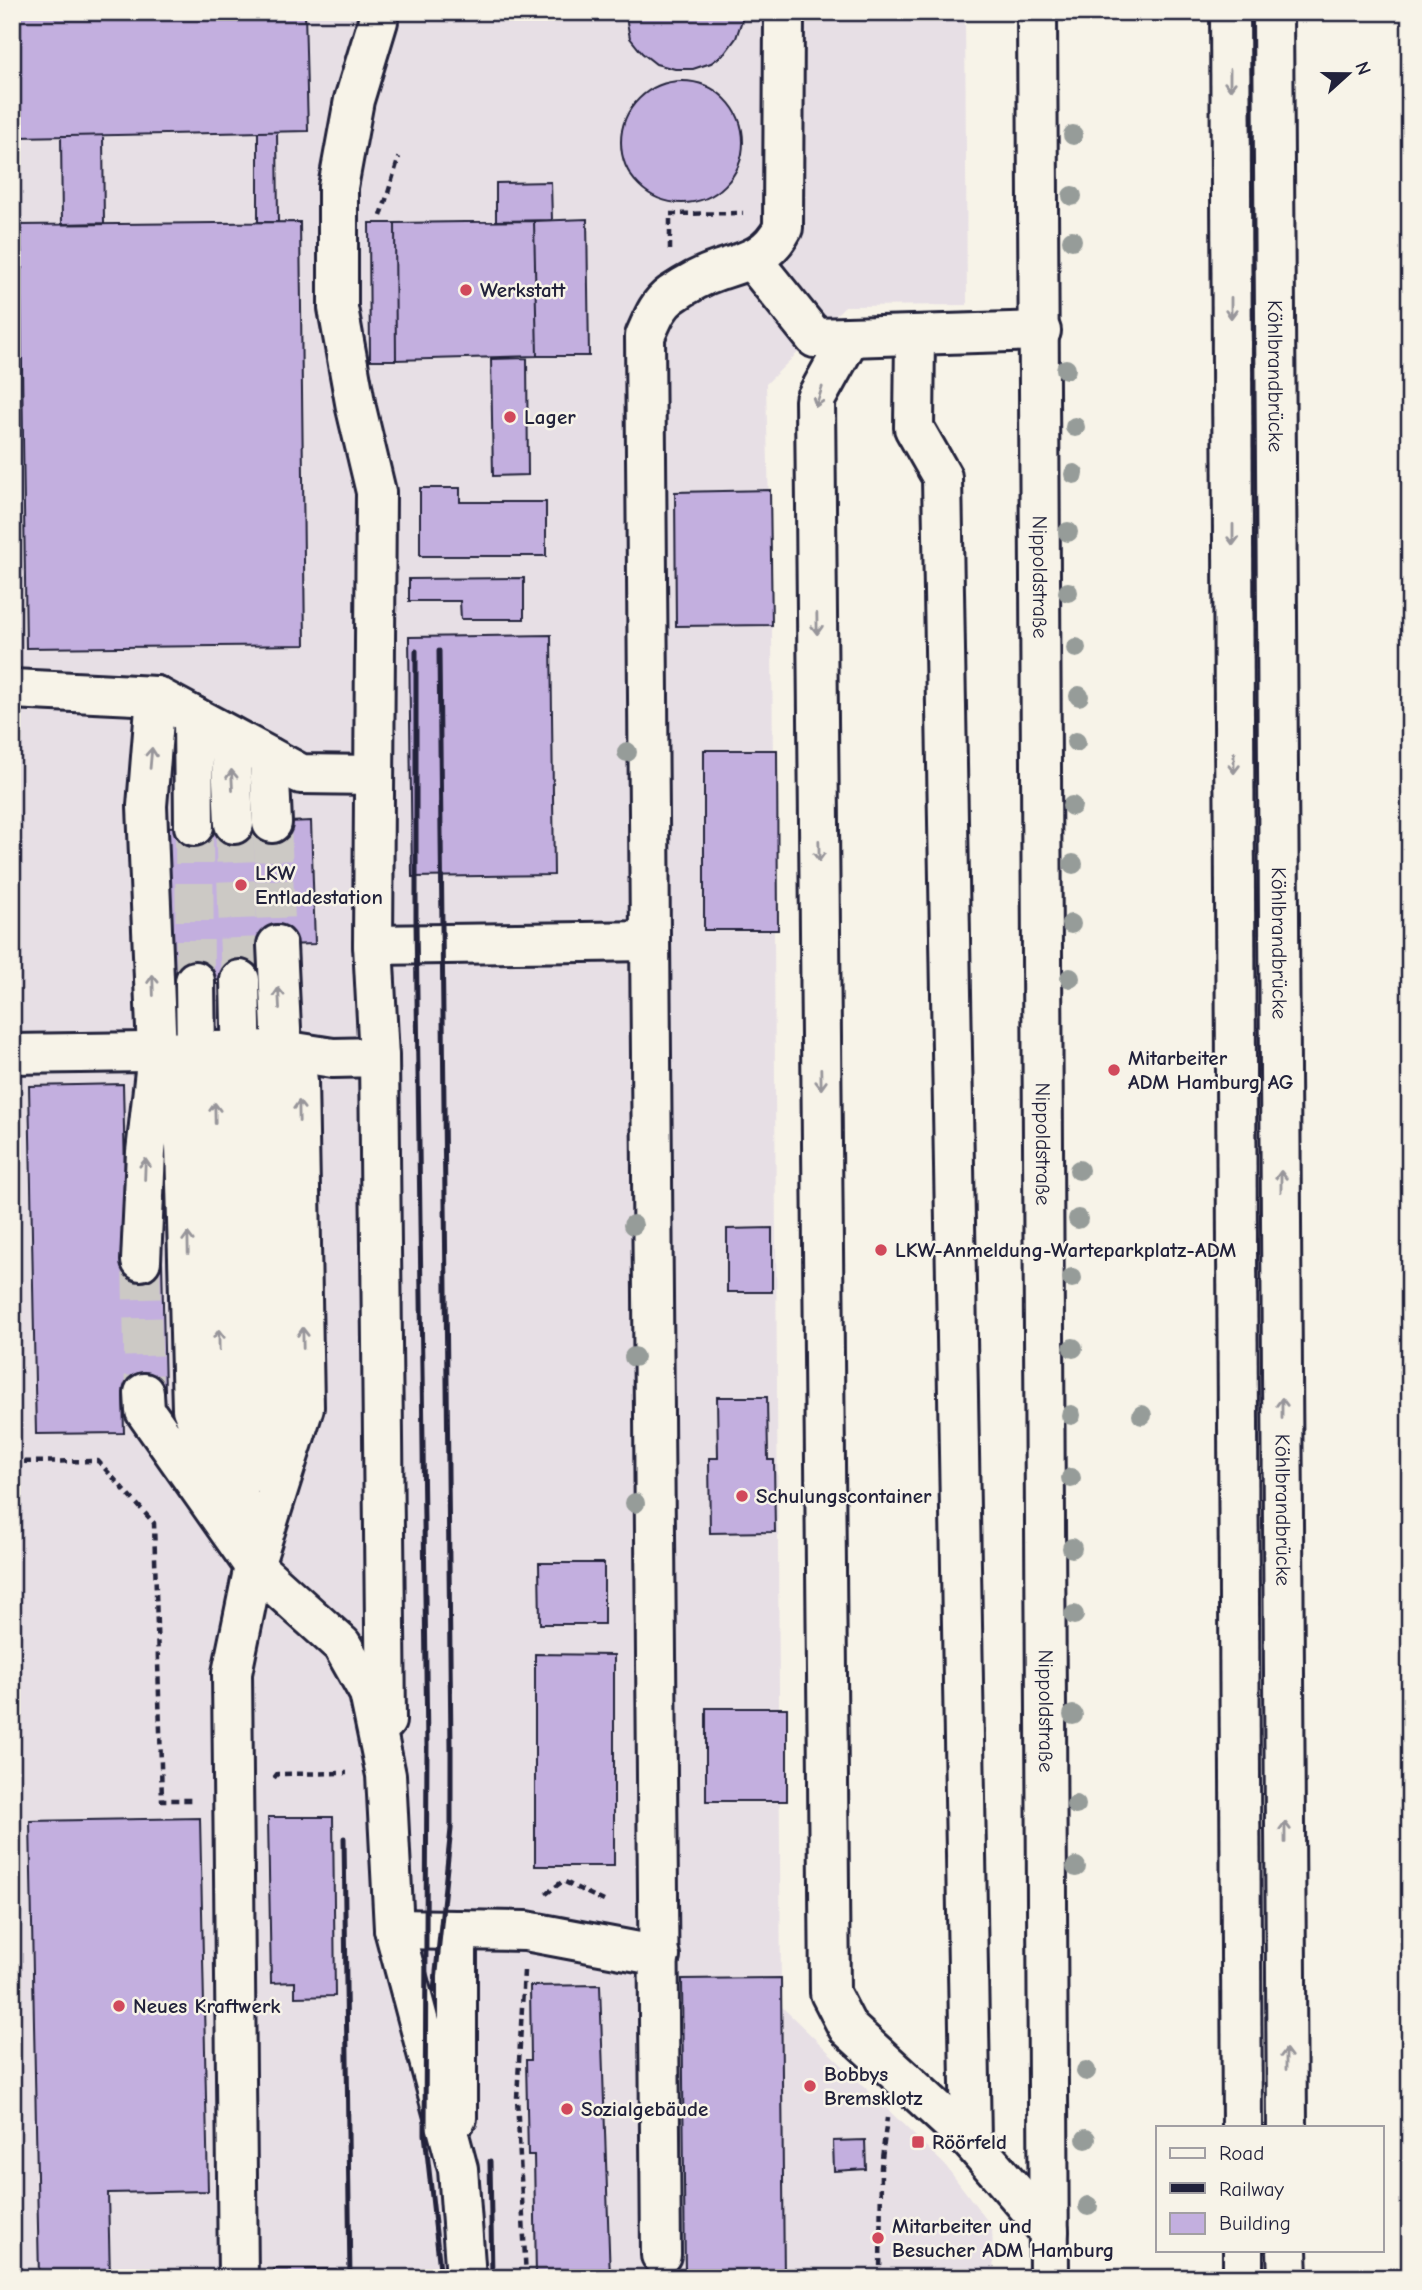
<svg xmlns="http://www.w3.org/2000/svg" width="1422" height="2290" viewBox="0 0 1422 2290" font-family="'Comic Neue',sans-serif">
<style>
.built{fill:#e7dfe5}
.building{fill:#c3afdf;stroke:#22223b;stroke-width:2}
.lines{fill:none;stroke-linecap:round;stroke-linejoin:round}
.minor-tunnel{stroke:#ccc9c5;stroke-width:38;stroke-dasharray:38 19;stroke-linecap:butt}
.minor-casing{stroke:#22223b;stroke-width:44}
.major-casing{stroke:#22223b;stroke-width:44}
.path{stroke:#22223b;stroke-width:4.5;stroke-dasharray:7 5;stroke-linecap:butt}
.minor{stroke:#f7f3e8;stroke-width:38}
.major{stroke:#f7f3e8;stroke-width:38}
.rail{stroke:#22223b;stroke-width:5}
.tree{fill:#969c99}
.oneway{stroke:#97959a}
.poi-dot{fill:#d1495b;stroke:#f7f3e8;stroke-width:2.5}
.labels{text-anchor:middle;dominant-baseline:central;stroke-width:5;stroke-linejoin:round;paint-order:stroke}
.poi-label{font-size:21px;font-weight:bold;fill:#22223b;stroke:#f7f3e8;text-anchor:start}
.street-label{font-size:21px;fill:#22223b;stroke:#f7f3e8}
</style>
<rect width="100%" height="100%" fill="#f7f3e8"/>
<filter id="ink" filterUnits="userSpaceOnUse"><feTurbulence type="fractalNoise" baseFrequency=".0143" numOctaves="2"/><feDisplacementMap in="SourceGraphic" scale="14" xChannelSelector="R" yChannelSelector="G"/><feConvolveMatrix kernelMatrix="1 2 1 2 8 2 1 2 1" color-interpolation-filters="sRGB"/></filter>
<g filter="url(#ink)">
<!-- built -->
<path class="built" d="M12,12h953l2,293 -122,1 -79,78 6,241 9,1381 164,159 47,62 2,51h-975l-7,-154z"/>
<!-- building -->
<path class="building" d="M19,12h286l3,119 -289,6 -1,-28h-6v-70h8z
M625,12h117v8l-6,18 -11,15 -14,10 -18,6h-18l-19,-5 -14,-11 -12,-15z
M621 142a61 61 0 1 1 122 0a61 61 0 1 1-122 0Z
M258,132h19l1,90h-20z
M61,136h42l1,87 -42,1z
M551,182l1,38 -56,1v-38z
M587,219l2,137h-52l-3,-135z
M534,221l3,135 -141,4 -1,-137z
M300,222l5,423 -279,3 -6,-423z
M369,223h26l1,137h-26z
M20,225l2,43 -10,1v-43z
M527,358l1,117 -35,1 -2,-117z
M420,488h40v14h86v54h-126z
M770,490l2,135 -96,1 -1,-134z
M524,578v41h-63l-1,-18h-51v-22z
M551,635l3,240 -142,2 -3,-240z
M704,750h73l1,180h-74z
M311,821l4,123 -63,2 1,33 -81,3 -6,-155z
M123,1084l4,177h35l3,131 -42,1 1,40 -88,1 -7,-348z
M772,1228v64h-45v-63z
M717,1397h50l1,63h6l1,72 -65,1 -1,-75h9z
M539,1563h65v61h-64z
M535,1654l79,1v211h-79z
M706,1708h81v93h-81z
M268,1817h65l2,179 -40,1v-15l-24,1z
M200,1818l8,373 -100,2 2,85h-71l-9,-457z
M781,1978l3,300h-99l-3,-299z
M600,1985l10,293h-74l-2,-123h-6l-2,-95h5l-1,-74z
M865,2140l1,29 -32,2 -1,-30z
M274,2269h62v9h-62z"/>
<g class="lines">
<!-- minor-tunnel -->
<path class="minor-tunnel" d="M272,823l5,122
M234,824l6,156
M194,826l1,155
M141,1261l3,132"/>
<defs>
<g id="minor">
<path d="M378,12v9l-24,79 -16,87v121l18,100 20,84 -3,453 6,112"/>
<path id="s1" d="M1037,12l12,2266"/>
<path d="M753,261l62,77 226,-7"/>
<path d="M915,336l-1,92 28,49 29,1664"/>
<path d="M850,337l-35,63 15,1593 18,35 123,113 78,90"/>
<path d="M12,689l144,7 145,78 73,1"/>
<path d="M193,716l1,110"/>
<path d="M230,736l4,88"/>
<path d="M269,757l3,66"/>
<path d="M277,945l5,105 16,30 6,327 -50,159 88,79 27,48 17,82 8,154 64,240 8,109"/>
<path d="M373,945l277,-4"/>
<path d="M240,980l11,493"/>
<path d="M195,981l1,71 -12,55 8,302 62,157 -34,-158 -5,-311 -19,-45"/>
<path d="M12,1054l270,-4 51,8 46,-1 7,664"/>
<path d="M141,1261l5,-109 11,-99 -10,-247 9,-110"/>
<path d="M144,1393l1,18 109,155 -22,107 6,605"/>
<path d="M266,1471l7,-64 -6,-328 15,-29"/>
<path d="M394,1929l132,2 134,25"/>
<path d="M457,1930v188"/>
<path d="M661,2255l-16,-1919c7,-15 12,-31 26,-41 13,-9 33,-20 48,-25 29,-9 49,-13 64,-42l1,-216"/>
</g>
<g id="major">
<path d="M1230,12l12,2115"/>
<path id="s2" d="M1273,12l14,2115"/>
<path d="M1243,2250v28"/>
<path d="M1287,2250l1,28"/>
</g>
</defs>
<!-- minor casing -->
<use href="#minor" class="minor-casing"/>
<!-- major casing -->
<use href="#major" class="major-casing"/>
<!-- path -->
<path class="path" d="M381,216l18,-59
M670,250v-36l73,-1
M12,1462l86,-1 56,62 8,277h33
M274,1778l3,-4 70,-1
M546,1894l17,-13 45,22
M524,1971l-7,127 9,180
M880,2278l1,-111 6,-49"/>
<!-- minor -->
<use href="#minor" class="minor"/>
<!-- major -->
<use href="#major" class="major"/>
<!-- rail -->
<path class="rail" d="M416,651v270l11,824 -2,389 16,144
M344,1838l6,440
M434,1991l17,-162v-83l-12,-1095
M490,2161l2,117"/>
</g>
<!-- trees -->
<g class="tree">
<circle cx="1073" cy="135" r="10"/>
<circle cx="1072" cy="196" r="10"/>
<circle cx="1072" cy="240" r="10"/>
<circle cx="1066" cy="369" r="10"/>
<circle cx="1075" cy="427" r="10"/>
<circle cx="1074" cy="474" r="10"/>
<circle cx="1068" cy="532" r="10"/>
<circle cx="1068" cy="592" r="10"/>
<circle cx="1076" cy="648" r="10"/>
<circle cx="1079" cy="696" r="10"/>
<circle cx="1076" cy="742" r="10"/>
<circle cx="627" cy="752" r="10"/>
<circle cx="1072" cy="806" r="10"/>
<circle cx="1073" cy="864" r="10"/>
<circle cx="1071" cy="924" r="10"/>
<circle cx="1070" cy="978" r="10"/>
<circle cx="1079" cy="1170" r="10"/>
<circle cx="1078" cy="1219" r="10"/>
<circle cx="633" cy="1225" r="10"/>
<circle cx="1072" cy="1278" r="10"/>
<circle cx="1073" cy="1348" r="10"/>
<circle cx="634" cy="1357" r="10"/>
<circle cx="1071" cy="1415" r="10"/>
<circle cx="1142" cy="1415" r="10"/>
<circle cx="1071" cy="1478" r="10"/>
<circle cx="635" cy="1503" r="10"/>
<circle cx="1072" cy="1548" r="10"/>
<circle cx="1074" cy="1615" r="10"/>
<circle cx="1073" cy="1715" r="10"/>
<circle cx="1076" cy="1805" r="10"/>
<circle cx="1076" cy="1867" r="10"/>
<circle cx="1086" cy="2071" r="10"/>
<circle cx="1086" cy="2139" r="10"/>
<circle cx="1088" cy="2206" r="10"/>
</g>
<!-- one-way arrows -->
<defs><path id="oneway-shaft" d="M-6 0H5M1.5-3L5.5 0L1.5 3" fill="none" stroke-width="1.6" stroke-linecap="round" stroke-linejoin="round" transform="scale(1.75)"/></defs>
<g class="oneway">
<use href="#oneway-shaft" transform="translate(1230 80) rotate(90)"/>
<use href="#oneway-shaft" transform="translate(1231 308) rotate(90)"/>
<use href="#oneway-shaft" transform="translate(819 397) rotate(108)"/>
<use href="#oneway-shaft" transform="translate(1233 535) rotate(90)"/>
<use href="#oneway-shaft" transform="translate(817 624) rotate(89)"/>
<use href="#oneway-shaft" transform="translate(151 758) rotate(-85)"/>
<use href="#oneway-shaft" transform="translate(1234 763) rotate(90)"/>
<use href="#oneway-shaft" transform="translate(232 780) rotate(-93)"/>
<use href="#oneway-shaft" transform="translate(819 851) rotate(89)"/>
<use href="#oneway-shaft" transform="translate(153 985) rotate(-92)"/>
<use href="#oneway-shaft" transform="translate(279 998) rotate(-93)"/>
<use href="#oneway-shaft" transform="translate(821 1079) rotate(89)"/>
<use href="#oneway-shaft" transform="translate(299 1111) rotate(-91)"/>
<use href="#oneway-shaft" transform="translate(215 1113) rotate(-91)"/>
<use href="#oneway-shaft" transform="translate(145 1169) rotate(-88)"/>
<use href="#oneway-shaft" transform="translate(1281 1181) rotate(-90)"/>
<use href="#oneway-shaft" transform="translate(188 1243) rotate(-91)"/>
<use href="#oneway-shaft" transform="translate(303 1338) rotate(-91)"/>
<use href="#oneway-shaft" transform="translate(219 1340) rotate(-91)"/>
<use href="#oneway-shaft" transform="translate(1282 1408) rotate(-90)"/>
<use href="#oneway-shaft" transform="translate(1285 1832) rotate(-90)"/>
<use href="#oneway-shaft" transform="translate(1286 2059) rotate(-90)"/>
</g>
</g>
<!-- markers -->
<g class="poi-dot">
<circle cx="466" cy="290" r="7"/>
<circle cx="510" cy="417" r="7"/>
<circle cx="241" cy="885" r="7"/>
<circle cx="1114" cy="1070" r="7"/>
<circle cx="881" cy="1250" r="7"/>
<circle cx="742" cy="1496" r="7"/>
<circle cx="119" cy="2006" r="7"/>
<circle cx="810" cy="2086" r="7"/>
<circle cx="567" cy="2109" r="7"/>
<rect x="911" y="2135" width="14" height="14" rx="3.5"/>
<circle cx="878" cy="2238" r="7"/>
</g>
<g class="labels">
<!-- poi labels -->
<g class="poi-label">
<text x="480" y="290">Werkstatt</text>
<text x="524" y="417">Lager</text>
<text x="255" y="873">LKW<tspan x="255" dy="24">Entladestation</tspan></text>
<text x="1128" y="1058">Mitarbeiter<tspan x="1128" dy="24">ADM Hamburg AG</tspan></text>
<text x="895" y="1250">LKW-Anmeldung-Warteparkplatz-ADM</text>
<text x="756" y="1496">Schulungscontainer</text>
<text x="133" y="2006">Neues Kraftwerk</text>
<text x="824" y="2074">Bobbys<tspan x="824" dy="24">Bremsklotz</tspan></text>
<text x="581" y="2109">Sozialgebäude</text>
<text x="932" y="2142">Röörfeld</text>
<text x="892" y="2226">Mitarbeiter und<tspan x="892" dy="24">Besucher ADM Hamburg</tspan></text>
</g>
<!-- street labels -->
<g class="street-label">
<text stroke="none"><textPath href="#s2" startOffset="364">Köhlbrandbrücke</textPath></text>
<text stroke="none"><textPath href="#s1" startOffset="565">Nippoldstraße</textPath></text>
<text stroke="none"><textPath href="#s2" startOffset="931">Köhlbrandbrücke</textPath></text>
<text stroke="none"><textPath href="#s1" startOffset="1132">Nippoldstraße</textPath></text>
<text stroke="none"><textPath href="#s2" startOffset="1498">Köhlbrandbrücke</textPath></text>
<text stroke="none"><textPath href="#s1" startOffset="1699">Nippoldstraße</textPath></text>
</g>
</g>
<!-- margin -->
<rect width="1422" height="2290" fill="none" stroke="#f7f3e8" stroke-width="42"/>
<rect x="21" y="21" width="1380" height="2248" fill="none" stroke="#22223b" stroke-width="2.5" filter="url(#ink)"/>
<!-- legend -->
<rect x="1156" y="2126" width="228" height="126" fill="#f7f3e8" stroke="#a29fa3" stroke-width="2"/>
<rect x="1170" y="2148" width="35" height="10" fill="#f7f3e8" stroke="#a29fa3" stroke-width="2"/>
<text x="1219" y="2160" font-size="21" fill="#22223b">Road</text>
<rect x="1170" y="2183" width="35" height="10" fill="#22223b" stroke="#a29fa3" stroke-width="2"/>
<text x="1219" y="2196" font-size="21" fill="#22223b">Railway</text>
<rect x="1170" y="2213" width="35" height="21" fill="#c3afdf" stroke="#a29fa3" stroke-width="2"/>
<text x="1219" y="2230" font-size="21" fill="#22223b">Building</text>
<!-- north arrow -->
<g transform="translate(1348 74) rotate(69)" stroke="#f7f3e8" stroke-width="5" paint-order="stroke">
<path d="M0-5L12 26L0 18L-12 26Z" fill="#22223b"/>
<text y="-10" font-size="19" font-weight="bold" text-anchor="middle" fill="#22223b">N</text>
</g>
</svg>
